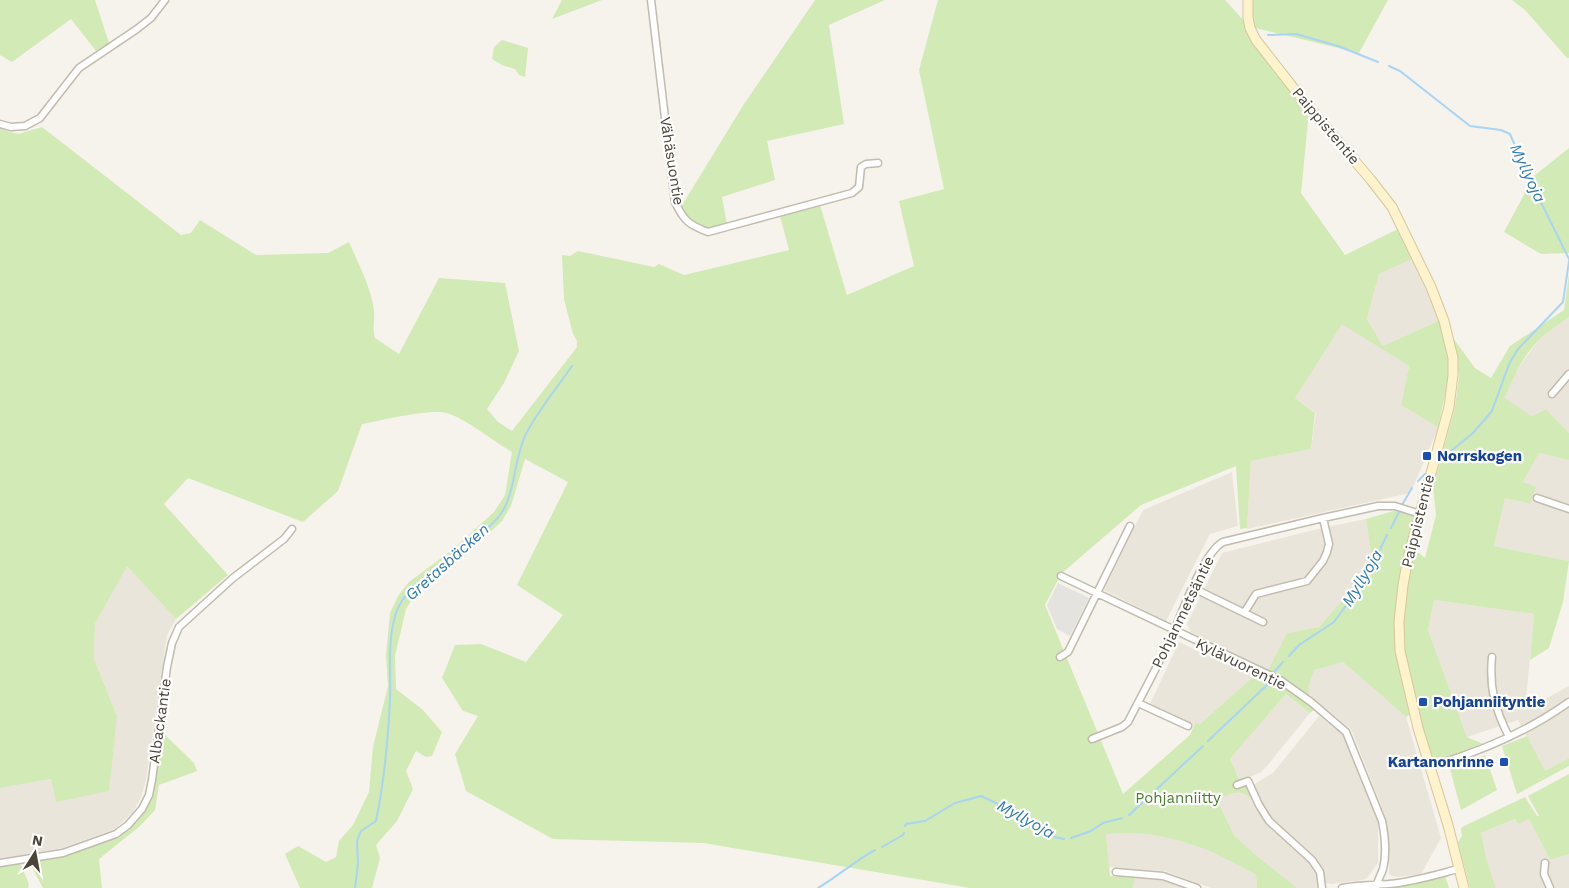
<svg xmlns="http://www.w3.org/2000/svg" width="1569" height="888" viewBox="0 0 1569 888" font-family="'Work Sans',sans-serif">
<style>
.residential{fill:#eae5da}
.green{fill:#d2eab5}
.parking{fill:#e5e3e0}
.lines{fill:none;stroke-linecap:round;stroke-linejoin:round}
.stream{stroke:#a9d4f2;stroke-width:2}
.street-casing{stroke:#c2bbae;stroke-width:9}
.secondary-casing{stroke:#d6c79b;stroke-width:11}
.street{stroke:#fff;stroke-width:6}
.secondary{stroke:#fff3cd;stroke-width:9}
.transit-dot{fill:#1a4fb4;stroke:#fff;stroke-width:2}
.labels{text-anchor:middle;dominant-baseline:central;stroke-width:4.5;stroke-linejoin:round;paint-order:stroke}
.street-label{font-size:15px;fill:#4b4439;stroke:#fff}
.transit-label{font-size:15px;font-weight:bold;fill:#164399;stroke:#fff;text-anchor:start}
.park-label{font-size:15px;fill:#4a7f2a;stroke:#fff}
.water-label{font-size:16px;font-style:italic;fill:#2e7ab2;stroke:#fff}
</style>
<rect width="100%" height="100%" fill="#f6f3ec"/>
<!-- residential -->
<path class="residential" d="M1412,259l28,61 -57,26 -16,-27 12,-45z
M1569,317v116l-23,-24 -14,7 -27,-18 9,-23 17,-25 9,-11z
M1342,323l67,43 -8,39 38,21 -26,61 -3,6 -163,36 4,-68 60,-12 5,-36 -21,-15z
M1539,453l30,7v101l-75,-15 11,-48 25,6 -7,-22z
M1232,472l6,54 -28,8 -44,87 -62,-31 39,-80z
M1366,519l5,35 -8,22 -44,51 -32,6 -19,37 -77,-38 -4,-8 35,-71 100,-25z
M127,565l49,54 -9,16 -21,145 -5,17 -7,14 -19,18 -53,19 -62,11v-71l51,-9 5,22 61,-85 -23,-57 1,-35z
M1434,600l100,14 -9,96 44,-24v72l-24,14 -27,-52 -51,17 -39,-107z
M1179,642l74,35 -53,47 -5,-1 -2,3 -43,-22z
M1343,662l63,55 35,121 -20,36 -23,3 -6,-1 -3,-2 -1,-42 -2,-14 -35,-89 -45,-37 8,-23z
M1286,694l24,19 -43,53 -6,6 -21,9 -10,-22z
M1319,716l24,19 35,88v40l-11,15 -5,2 -31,4 -5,-1 -4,-12 -50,-51 -18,-33 1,-3 18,-11z
M1239,791l9,3 13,22 10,13 37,33 9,14 2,7 -2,5h-20l-41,-33 -22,-20 -17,-37z
M1516,819h13l21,41 19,-6v34h-73l-9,-27 -6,-28z
M1106,833h33l30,4 28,9 32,13 27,16 1,13h-46l-46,-17 -56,-4z
M1135,878l27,2 23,8h-52z"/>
<!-- green -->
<path class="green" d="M0,0h95l14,43 -13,8 -25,-32 -59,43 -12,-7z
M562,0h40l-50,19z
M815,0h70l-56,25 15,99 -77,17 8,39 -53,17 5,27c-26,7 -30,4 -46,-17l63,-103z
M938,0h287l20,22 64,89 -8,82 44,62 53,-26 14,30 -33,15 -12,45 16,27 57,-26 8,37 1,19 -11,51 -37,-22 8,-39 -67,-42 -47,74 20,15 -4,36 -60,12 -4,68 -1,-1 -6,1 -4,-63 -95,39 -80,69 -16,31 78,189 67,-59 5,-12 5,1 54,-48 14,-6 19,-37 32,-6 44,-51 8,-22 -5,-35 38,-11 16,6 -9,33 14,11 11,-43 -3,-27 22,-81 4,-31 -6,-38 22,30 16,10 19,-32 54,-36 5,-36v43c-9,7 -19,14 -28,21 -17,16 -28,39 -36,60l27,18 14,-7 23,24v27l-30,-7 -16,29 13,5 -6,17 -25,-6 -11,48 75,15 -6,41 -14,46 -19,12 4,-46 -100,-14 -6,30 39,107 21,9 -57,20 -17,-54 -8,5 -63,-55 -29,8c-5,15 -11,25 4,37l-8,6 -24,-19 -56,65 10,22 15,3 -1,3 2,6 -4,7c-9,-13 -22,-6 -35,-1l17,36 22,20 41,33h-40l-1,-13c-45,-27 -96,-47 -150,-41l4,42 25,2 -2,10h-163l-266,-45 -151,-4 -87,-48 -11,-37 23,-38 -15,-5 -21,-33 13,-33 26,-1 45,18 37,-47 -46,-30 51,-103 -43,-23 -14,47 -9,15 -38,35 -47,35 -11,18 -11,47 1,33 27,21 19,22 -10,24 -6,1 -10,-6 -10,20 7,18 -16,32 -21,24 4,13 -8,30h-72l-15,-34 13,-8 28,16 10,-5 3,-16 14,-16 16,-33 4,-45 15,-61 -2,-31 4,-42 8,-17 11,-14 43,-32 42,-38 11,-17 7,-43c-21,-12 -40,-29 -62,-38 -18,-7 -68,7 -88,10l-24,67 -35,31 -115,-44 -24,26 64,71 -52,44 -49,-53 -32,58 -1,35 23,57 -8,75 -53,11 -5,-23 -51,9v-659l18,5 24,-7 139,108 10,-2 9,-13 56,35 72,-2 21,-11c9,21 22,45 25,68 1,9 -2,18 1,28l24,16 40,-76 66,5 14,68 -15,32 -17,26 11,13 14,9 65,-84v-6l-4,-7 -9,-35 -2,-44 8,1 8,-5 76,16 5,-3 25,11 105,-25 -9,-34 40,-11 27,90 67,-29 -15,-65 45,-12 -25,-119z
M1252,0h136l-29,53 -104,-25 -4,-19z
M1512,0h57v58h-2l-42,-48z
M502,40l26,8 -3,29 -6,-2 -4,-6 -13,-4 -10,-6 2,-12z
M1569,148v105l-28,1 -37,-22 30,-56z
M158,728l36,35 3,8 -38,14 -4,25 -15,16 -41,33 3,29h-59l-15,-28 35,-7 56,-21 9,-7 21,-30z
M1527,736l18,35 24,-13v8l-52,28 -15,-48z
M1485,755l12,35 -36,20 -11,-41z
M1569,774v80l-19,6 -21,-41 -11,5 -3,-5 -34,14 6,28 9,27h-26l-12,-46 4,-6 -1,-7 1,-2 63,-30 12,19h2l-11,-20z
M19,861l10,23 -1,4h-28v-25z
M1445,876l4,12h-61l2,-1 9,-1z"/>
<!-- parking -->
<path class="parking" d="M1058,583l31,15 -19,38 -13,-7 -10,-24z"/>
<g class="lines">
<!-- stream -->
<path class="stream" d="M1268,35l28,-1 42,12 40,16
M1389,66l11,5 70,55 31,4 9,4 18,42 41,83
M1444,460l7,-9 22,-18 19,-22 17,-47 9,-15 45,-47 6,-41
M1418,481l7,-7
M1402,505l10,-17
M1391,528l8,-16
M1289,656l10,-11 35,-23 32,-44 21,-43
M1274,672l9,-10
M1208,741l61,-58
M1129,815l74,-69
M905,826l1,-2 19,-3 30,-18 26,-7 58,27c5,13 11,13 25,16
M1071,838l20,-7 12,-8 19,-5
M882,847l21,-12 1,-2
M355,888l3,-24 -1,-23 4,-10 15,-10c8,-38 12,-82 14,-121 1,-29 -3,-59 6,-87 10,-28 31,-35 53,-52 15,-12 39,-31 51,-46 15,-19 14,-56 25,-79 11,-23 32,-48 47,-70
M818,888c20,-12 37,-27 57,-38"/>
<defs>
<path id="street" d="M651,0l24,202c9,19 14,23 33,30l144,-39 7,-6 2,-20 5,-3 12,-1
M0,124l11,3 14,-1 15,-8 39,-50 58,-39 14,-11 14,-18
M1552,394l17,-20
M1537,498l32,11
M1061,576l219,104 31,22 35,30 36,89c3,15 5,32 1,48 -2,6 -6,12 -7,19
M1193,588l70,34
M1244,613l12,-19 51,-13 16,-20 4,-9 2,-8 -6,-26
M1060,657l8,-5 62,-126
M1492,657c-3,31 3,52 17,80
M1138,703l50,23
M1092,739l30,-12 6,-5c15,-29 30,-57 44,-86 10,-23 31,-83 51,-94l100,-24 55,-12h17l25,8
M1431,766c49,-14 96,-34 138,-64
M1237,785l11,-4 11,24 10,16 43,39 8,12 2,16
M0,863l63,-10 53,-19 12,-9 14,-16 7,-14 3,-15 15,-113 5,-24 7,-16 54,-49 51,-39 8,-10
M1545,863l-1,11 6,14
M1116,872l47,4 34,12
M1342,888c17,-3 30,-3 47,-4 23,-2 46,-9 69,-15"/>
<path id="secondary" d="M1248,0v18l2,10 6,12 43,55 72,85 21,27 39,80 13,34 9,37v17l-4,32 -41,151 -5,27 -4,37 1,29 18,77 30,97 16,63"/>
</defs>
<!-- street casing -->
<use href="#street" class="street-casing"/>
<!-- secondary casing -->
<use href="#secondary" class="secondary-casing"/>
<!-- street -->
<use href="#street" class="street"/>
<!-- secondary -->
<use href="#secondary" class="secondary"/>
</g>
<!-- markers -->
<g class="transit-dot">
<rect x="1422" y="451" width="10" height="10" rx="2.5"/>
<rect x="1418" y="697" width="10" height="10" rx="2.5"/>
<rect x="1499" y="757" width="10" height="10" rx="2.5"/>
</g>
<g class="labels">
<!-- street labels -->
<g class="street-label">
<text transform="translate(1326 126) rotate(50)">Paippistentie</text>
<text transform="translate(672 161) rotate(81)">Vähäsuontie</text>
<text transform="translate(1418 521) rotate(-76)">Paippistentie</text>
<text transform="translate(1183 612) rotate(-64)">Pohjanmetsäntie</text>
<text transform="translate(1241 664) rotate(26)">Kylävuorentie</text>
<text transform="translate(160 721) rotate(-82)">Albackantie</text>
</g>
<!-- transit labels -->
<g class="transit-label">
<text x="1437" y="456">Norrskogen</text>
<text x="1433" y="702">Pohjanniityntie</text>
<text x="1494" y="762" text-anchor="end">Kartanonrinne</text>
</g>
<!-- park labels -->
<g class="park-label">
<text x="1178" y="798">Pohjanniitty</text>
</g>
<!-- water labels -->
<g class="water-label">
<text transform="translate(1528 173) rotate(65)">Myllyoja</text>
<text transform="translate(447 562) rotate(-42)">Gretasbäcken</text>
<text transform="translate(1362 578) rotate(-59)">Myllyoja</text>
<text transform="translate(1026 819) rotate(29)">Myllyoja</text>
</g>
</g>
<!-- north arrow -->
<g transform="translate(35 853) rotate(11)" stroke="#ffffff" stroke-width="4" paint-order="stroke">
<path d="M0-4L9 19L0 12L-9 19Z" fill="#4b4439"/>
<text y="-8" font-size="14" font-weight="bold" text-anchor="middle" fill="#4b4439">N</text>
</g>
</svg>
